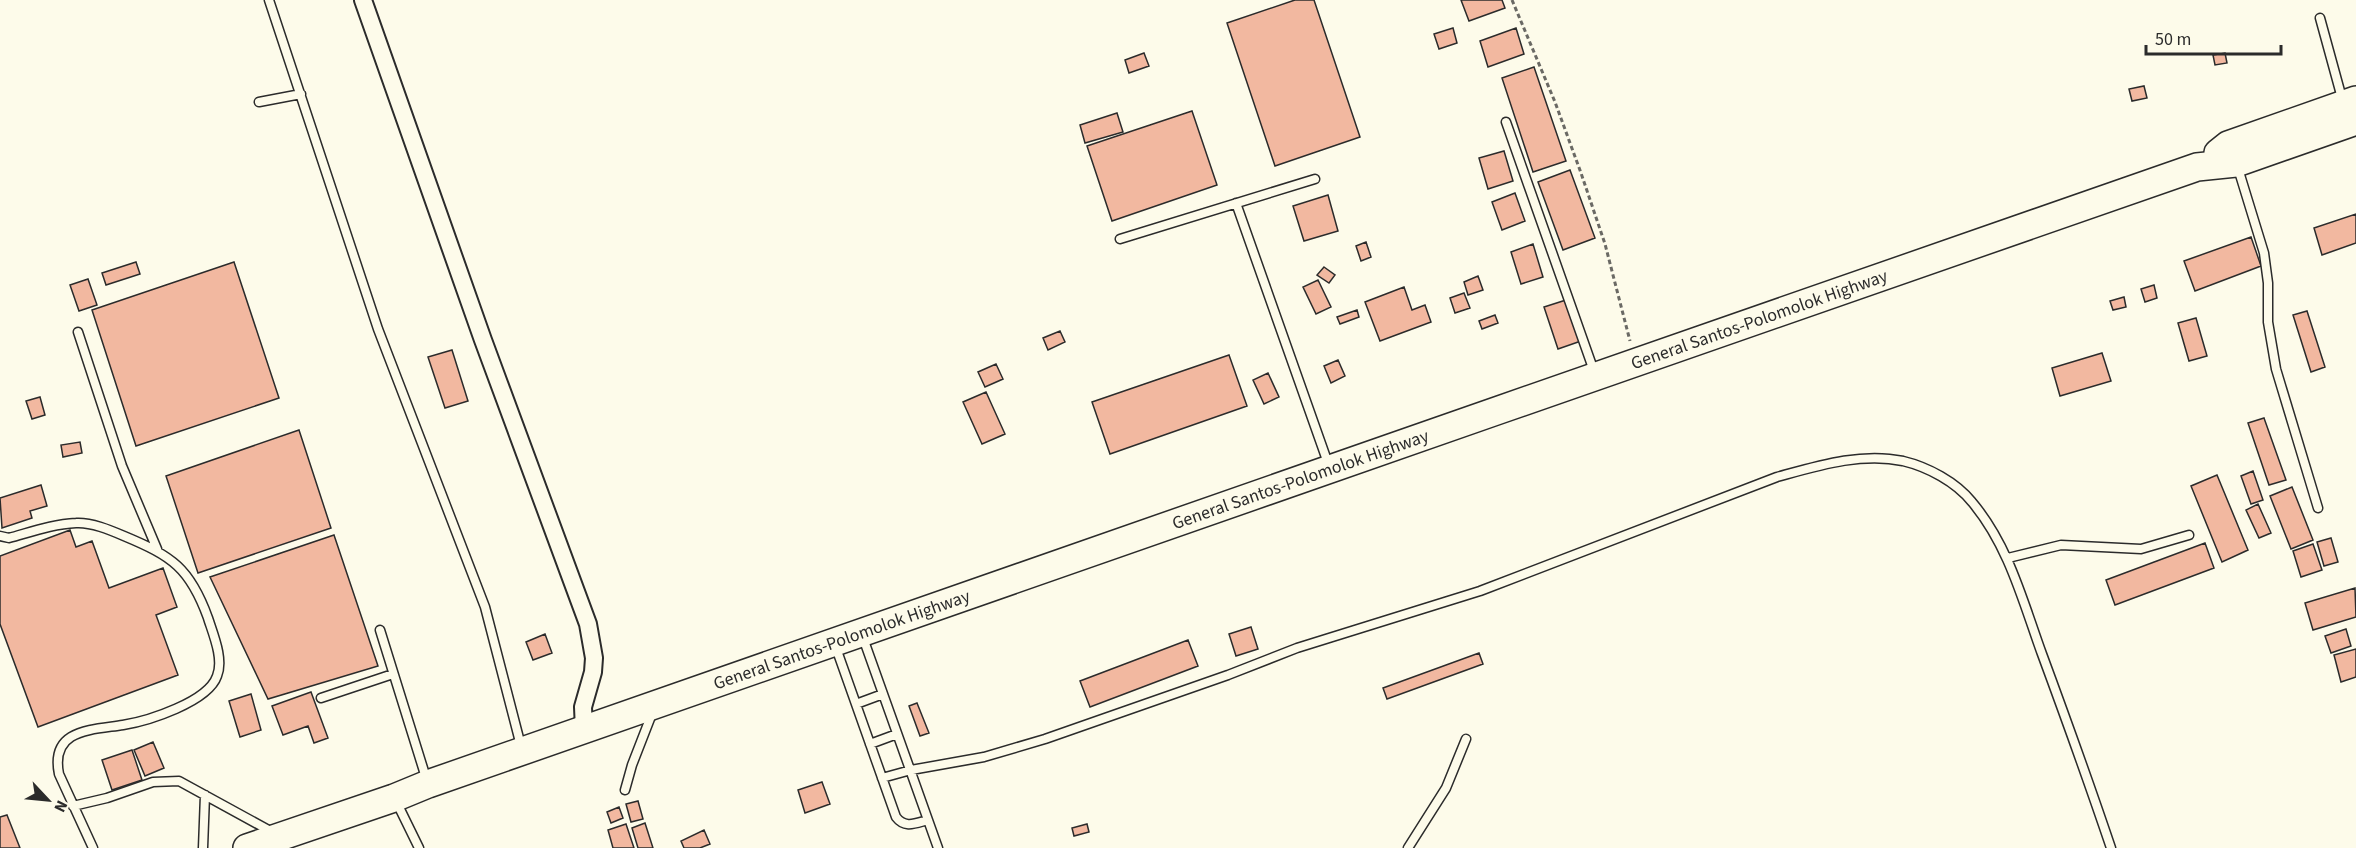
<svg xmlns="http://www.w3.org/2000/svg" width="2356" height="848" viewBox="0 0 2356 848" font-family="'Source Sans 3',sans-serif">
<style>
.building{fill:#f2b8a0;stroke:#2b2b2b;stroke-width:1.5}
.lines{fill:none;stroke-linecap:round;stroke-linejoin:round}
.service-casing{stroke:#2b2b2b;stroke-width:11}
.minor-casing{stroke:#2b2b2b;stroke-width:20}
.trunk-casing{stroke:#2b2b2b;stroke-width:30}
.path{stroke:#6a6964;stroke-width:3;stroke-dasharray:4.5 3;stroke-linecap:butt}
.service{stroke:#fdfbea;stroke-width:8}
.minor{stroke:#fdfbea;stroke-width:16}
.trunk{stroke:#fdfbea;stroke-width:27}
.labels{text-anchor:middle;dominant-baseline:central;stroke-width:4.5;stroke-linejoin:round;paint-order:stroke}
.street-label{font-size:18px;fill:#2b2b2b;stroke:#fdfbea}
</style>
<rect width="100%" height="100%" fill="#fdfbea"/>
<!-- building -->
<path class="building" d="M1295,0h19l46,137 -85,29 -48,-143z
M1461,0h41l3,8 -36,13z
M1453,28l4,15 -18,6 -5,-15z
M1516,28l8,26 -36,13 -8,-26z
M1144,53l5,13 -20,7 -4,-13z
M2225,53l2,10 -12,2 -2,-10z
M1534,67l32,94 -33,11 -31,-94z
M2144,86l3,12 -15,3 -3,-12z
M1192,111l25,74 -105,36 -25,-75z
M1117,113l6,19 -38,11 -5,-18z
M1504,151l9,30 -25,8 -9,-31z
M1570,170l25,68 -32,12 -25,-68z
M1515,193l10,28 -23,9 -10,-28z
M1328,195l10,36 -34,10 -11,-35z
M2356,214v29l-34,12 -8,-27z
M2251,237l10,29 -66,25 -11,-30z
M1366,242l5,15 -10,4 -5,-15z
M1533,244l10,33 -22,7 -10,-32z
M136,262l4,12 -34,11 -4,-12z
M234,262l45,136 -143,48 -44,-136z
M1324,267l11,8 -6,8 -12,-8z
M1478,276l5,14 -15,5 -4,-13z
M88,279l9,26 -18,6 -9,-26z
M1318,280l13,27 -15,7 -13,-27z
M2154,285l3,13 -12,4 -4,-13z
M1404,287l8,23 13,-5 6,17 -51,19 -15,-39z
M1464,293l6,15 -15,5 -5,-15z
M2124,297l2,10 -13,3 -3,-9z
M1566,300l15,41 -23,8 -14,-42z
M1357,310l2,7 -19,7 -3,-7z
M2307,311l18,56 -14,5 -18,-57z
M1495,315l3,8 -16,6 -3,-8z
M2196,318l11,38 -18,5 -11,-38z
M1060,331l5,11 -17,8 -5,-12z
M452,350l16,51 -23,7 -17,-51z
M2102,353l9,28 -51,15 -8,-28z
M1229,355l18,51 -137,48 -18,-52z
M1338,360l7,16 -14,7 -7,-17z
M996,364l7,15 -18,8 -7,-15z
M1268,373l11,24 -15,7 -11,-24z
M986,392l19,42 -23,10 -19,-42z
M40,397l5,18 -13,4 -6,-18z
M2264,418l22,62 -17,5 -21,-62z
M299,430l32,98 -133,45 -32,-97z
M80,442l2,11 -19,4 -2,-12z
M2253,471l10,29 -12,4 -10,-28z
M2217,475l31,75 -26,12 -31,-76z
M41,485l6,21 -17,5 2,7 -30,10 -2,-30z
M2292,487l21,53 -22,9 -21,-53z
M2258,504l13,29 -12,5 -13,-28z
M70,530l6,17 16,-6 17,47 54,-20 14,39 -21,8 22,60 -140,52 -38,-103v-68z
M334,535l44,131 -110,33 -58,-122z
M2331,538l7,24 -14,4 -7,-24z
M2205,543l9,25 -99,37 -9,-25z
M2313,544l9,26 -21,7 -8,-26z
M2355,588l1,29 -43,13 -8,-27z
M1251,627l7,22 -22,7 -7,-22z
M2346,629l5,17 -20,7 -6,-17z
M545,634l7,19 -19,7 -7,-18z
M1188,640l10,26 -108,41 -10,-26z
M2356,649v28l-15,5 -7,-27z
M1479,653l4,11 -96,35 -4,-11z
M311,692l17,46 -14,5 -6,-17 -25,9 -11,-29z
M251,694l10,36 -21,7 -11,-36z
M917,703l12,30 -9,3 -11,-30z
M153,742l11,26 -19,8 -11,-26z
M132,750l10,30 -30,10 -10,-30z
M822,782l8,22 -25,9 -7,-23z
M638,801l5,18 -12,3 -5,-18z
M619,807l4,11 -12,5 -4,-11z
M7,815l13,33h-20v-31z
M645,823l8,25h-15l-6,-20z
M626,824l8,24h-21l-5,-18z
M1087,824l2,8 -15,4 -2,-8z
M704,830l6,14 -10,4h-16l-3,-7z"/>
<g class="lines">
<defs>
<path id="service" d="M269,0l109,329 107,278 36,139
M2320,18l23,84
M259,102l42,-8
M1506,122l89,252
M2237,165l27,88 4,30v39l8,47 42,139
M1236,203l93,263
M1120,239l195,-60
M78,332l44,134 35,83
M0,536l9,2c22,-6 44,-14 67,-15 15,-1 34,7 48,13 48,20 66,32 84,82 5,16 16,41 9,58 -9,26 -69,45 -94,49 -32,5 -73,4 -64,49l34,74
M2008,558l53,-13 80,4 48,-14
M380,630l47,151
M862,635l76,213
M835,645l61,172c9,12 20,6 32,3
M321,698l72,-24
M856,704l27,-10
M870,744l27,-10
M882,778l29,-8 73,-13 61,-18 183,-64 69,-27 183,-57 297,-114c40,-11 84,-25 126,-16 25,6 53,21 69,41 37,44 51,100 70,152 24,65 47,129 69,194
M625,790l7,-25 21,-54
M396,801l23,47
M73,806l34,-8 46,-16 26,-1 95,52
M203,848l2,-53
M1408,848l38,-60 20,-49"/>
<path id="minor" d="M363,0l120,340 105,284 6,34 -1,14 -10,35 1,23"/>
<g id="trunk">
<path d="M2218,153l10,-8 128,-45"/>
<path id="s1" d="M247,848l147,-50 34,-14c590,-206 1179,-412 1769,-617l39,-4 120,-42"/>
</g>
</defs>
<!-- service casing -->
<use href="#service" class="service-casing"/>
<!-- minor casing -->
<use href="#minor" class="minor-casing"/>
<!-- trunk casing -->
<use href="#trunk" class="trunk-casing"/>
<!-- path -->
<path class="path" d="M1512,0l43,102 26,71 24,71 25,97"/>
<!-- service -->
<use href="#service" class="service"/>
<!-- minor -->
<use href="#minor" class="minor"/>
<!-- trunk -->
<use href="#trunk" class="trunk"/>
</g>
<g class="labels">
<!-- street labels -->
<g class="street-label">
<text stroke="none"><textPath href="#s1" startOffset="1602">General Santos-Polomolok Highway</textPath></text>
<text stroke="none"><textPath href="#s1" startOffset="1116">General Santos-Polomolok Highway</textPath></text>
<text stroke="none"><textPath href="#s1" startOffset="630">General Santos-Polomolok Highway</textPath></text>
</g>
</g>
<!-- north arrow -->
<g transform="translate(48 800) rotate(116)" stroke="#fdfbea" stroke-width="4.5" paint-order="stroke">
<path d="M0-4.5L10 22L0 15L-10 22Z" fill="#2b2b2b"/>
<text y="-9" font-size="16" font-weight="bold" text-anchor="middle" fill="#2b2b2b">N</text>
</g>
<!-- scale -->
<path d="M2146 45v9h135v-9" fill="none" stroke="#2b2b2b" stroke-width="3"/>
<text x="2155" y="45" font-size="18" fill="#2b2b2b" stroke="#fdfbea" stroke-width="4.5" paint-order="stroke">50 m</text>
</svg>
